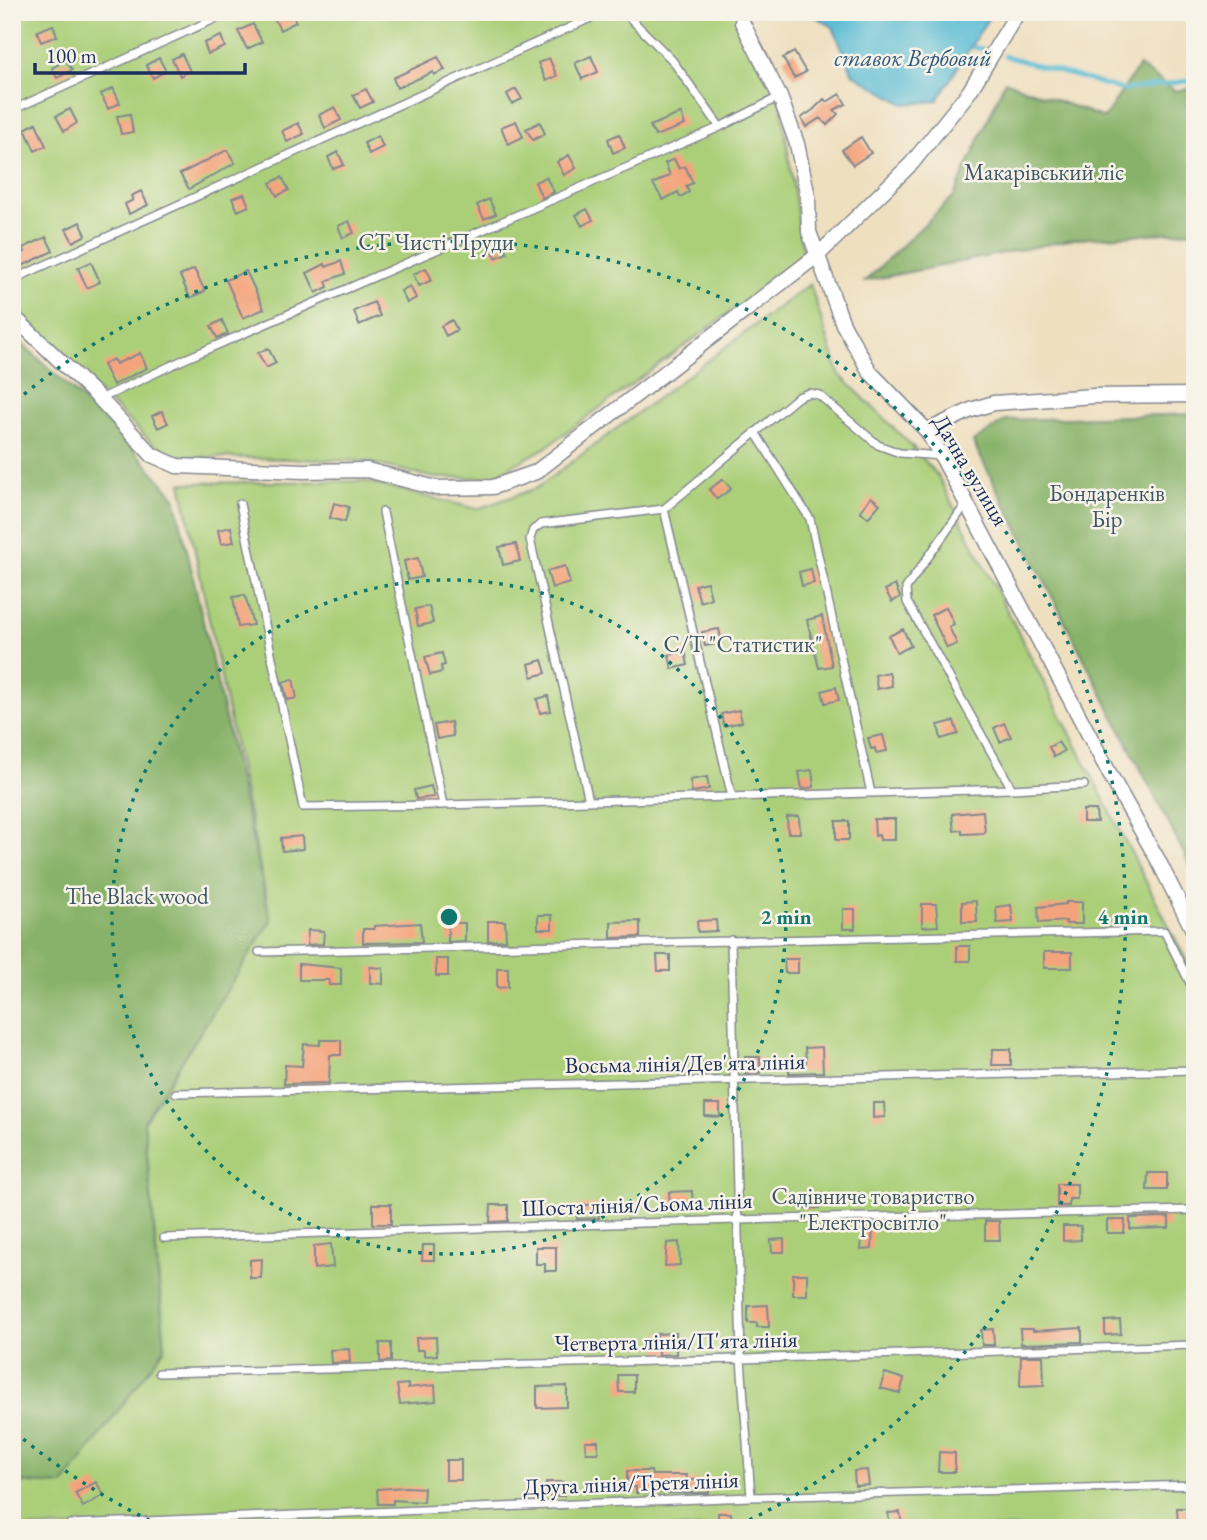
<svg xmlns="http://www.w3.org/2000/svg" width="1207" height="1540" viewBox="0 0 1207 1540" font-family="'EB Garamond',serif">
<style>
.green{fill:#abcf79;stroke:#637f6c;stroke-width:2}
.forest{fill:#88b269;stroke:#527064;stroke-width:2}
.water{fill:#56bbd4;stroke:#387599;stroke-width:2}
.lines{fill:none;stroke-linecap:round;stroke-linejoin:round}
.stream{stroke:#56bbd4;stroke-width:4.5}
.building{fill:#f4a47d}
.service-casing{stroke:#84878e;stroke-width:10}
.minor-casing{stroke:#84878e;stroke-width:17}
.service{stroke:#fff;stroke-width:7}
.minor{stroke:#fff;stroke-width:14}
.ring{fill:none;stroke:#0f766e;stroke-width:3.5;stroke-dasharray:3.5 7}
.labels{text-anchor:middle;dominant-baseline:central;stroke-width:5;stroke-linejoin:round;paint-order:stroke}
.park-label{font-size:23px;fill:#3f5765;stroke:#f7f3e8}
.street-label{font-size:23px;fill:#1b2f5e;stroke:#f7f3e8}
.water-label{font-size:24px;font-style:italic;fill:#2d5981;stroke:#f7f3e8}
.centre{fill:#0f766e;stroke:#f7f3e8;stroke-width:3.5}
.ring-label{font-size:21px;text-anchor:middle;font-weight:bold;fill:#0f766e;stroke:#f7f3e8;stroke-width:5;stroke-linejoin:round;paint-order:stroke}
</style>
<rect width="100%" height="100%" fill="#f7f3e8"/>
<filter id="ink" filterUnits="userSpaceOnUse"><feTurbulence type="fractalNoise" baseFrequency=".0143" numOctaves="2"/><feDisplacementMap in="SourceGraphic" scale="14" xChannelSelector="R" yChannelSelector="G"/><feConvolveMatrix kernelMatrix="1 2 1 2 8 2 1 2 1" color-interpolation-filters="sRGB"/></filter>
<filter id="wash" filterUnits="userSpaceOnUse"><feTurbulence type="fractalNoise" baseFrequency=".00686" numOctaves="4" result="noise"/><feDisplacementMap in="SourceGraphic" scale="28" xChannelSelector="R" yChannelSelector="G"/><feGaussianBlur stdDeviation="1.57" result="paint"/><feColorMatrix in="noise" values="0 0 0 0 0 0 0 0 0 0 0 0 0 0 0 0 0 1.4 0 .05"/><feComposite in="paint" operator="in"/></filter>
<g filter="url(#wash)">
<rect width="100%" height="100%" fill="#eedfbf"/>
<!-- green -->
<path class="green" d="M12,12h727l41,85 24,161 -259,190 -53,29 -57,1 -73,-17 -185,-5 -25,-13 -140,-134z
M810,284l29,90 74,73 25,29 257,501v551h-1183v-49l153,-131 -21,-227 112,-178 11,-42 -86,-418 182,-2 114,28 60,-21z"/>
<!-- forest -->
<path class="forest" d="M1139,66l36,25 20,-4v144l-121,8 -209,42 89,-85 51,-115 99,37z
M12,334l109,101 54,62 96,424 -127,200 21,227 -102,137 -51,-3z
M1195,414v461l-222,-433 33,-22z"/>
<!-- water -->
<path class="water" d="M808,12h184l-55,89 -33,3 -51,-30 -20,-47z"/>
<g class="lines">
<!-- stream -->
<path class="stream" d="M973,47l9,2
M1005,56l118,34 72,-10"/>
</g>
<g id="blocks">
<!-- building -->
<path class="building" d="M287,12h4l5,10 -16,8 -6,-12z
M253,24l9,18 -15,7 -9,-18z
M53,25l4,11 -16,6 -4,-11z
M221,36l4,11 -17,7 -4,-11z
M794,52l12,20 -12,6 -11,-20z
M182,54l8,17 -10,5 -8,-17z
M591,56l7,16 -16,7 -7,-16z
M438,57l7,13 -11,5 -1,-3 -36,16 -4,-10z
M159,58l7,13 -13,7 -7,-13z
M549,58l8,18 -11,5 -8,-18z
M66,60l6,10 -15,8 -5,-10z
M113,88l7,15 -12,6 -7,-15z
M366,89l7,13 -13,6 -7,-13z
M516,89l6,10 -10,5 -5,-10z
M840,94l6,10 -12,6 4,4 -11,11 -7,-7 -14,9 -5,-9 12,-8 11,-11 3,3z
M335,107l6,13 -16,8 -6,-13z
M70,109l7,14 -13,8 -8,-15z
M681,113l4,12 -30,11 -5,-10z
M130,114l3,18 -12,2 -4,-18z
M516,121l7,16 -15,7 -7,-17z
M540,122l5,12 -12,6 -7,-11z
M36,123l10,23 -11,5 -10,-22z
M298,123l6,11 -17,8 -5,-11z
M619,134l6,14 -12,5 -5,-14z
M378,136l5,11 -14,7 -5,-11z
M861,137l10,16 -18,12 -11,-15z
M227,150l8,13 -46,26 -9,-15z
M338,152l6,13 -11,4 -5,-12z
M569,155l7,13 -12,7 -7,-13z
M674,159l5,10 6,-3 8,17 -7,3 3,6 -9,5 -2,-5 -15,8 -10,-16 17,-9 -5,-12z
M282,177l7,13 -12,6 -7,-13z
M546,177l8,15 -12,6 -7,-16z
M141,191l7,14 -19,9 -4,-10 8,-4 -2,-4z
M244,194l5,12 -11,5 -6,-13z
M489,199l7,15 -12,5 -7,-14z
M587,209l6,11 -11,6 -6,-11z
M349,221l5,12 -11,5 -5,-12z
M80,222l6,13 -13,7 -7,-13z
M46,237l7,14 -37,18 -4,-11 13,-6 -2,-4z
M502,241l5,12 -11,5 -5,-12z
M341,261l4,13 -19,7 2,6 -12,6 -9,-20 18,-9 1,3z
M91,262l9,20 -13,6 -9,-20z
M426,268l6,12 -13,6 -6,-12z
M194,269l11,22 -15,7 -10,-22z
M246,271l18,38 -21,9 -17,-38z
M410,286l6,12 -9,5 -6,-12z
M374,302l6,14 -21,9 -5,-14z
M222,320l6,14 -11,4 -6,-12z
M452,320l5,10 -11,6 -5,-10z
M268,348l8,15 -10,5 -8,-15z
M140,353l7,15 -34,17 -10,-20 10,-6 3,5z
M162,411l6,12 -10,5 -6,-12z
M723,479l8,10 -14,10 -8,-9z
M871,497l9,7 -12,14 -8,-7z
M334,503l15,4 -4,15 -15,-4z
M231,527l3,15 -13,2 -3,-14z
M516,544l4,17 -17,4 -4,-18z
M418,558l4,19 -14,3 -4,-19z
M565,566l5,17 -18,5 -5,-17z
M811,569l3,14 -12,3 -3,-14z
M707,582l4,16 -11,4 -5,-17z
M895,585l5,12 -8,5 -7,-12z
M245,595l8,30 -15,2 -5,-30z
M429,606l4,17 -15,3 -3,-17z
M946,607l8,17 -5,3 8,17 -10,4 -16,-33z
M822,616l10,50 -13,2 -12,-48z
M719,629l3,14 -17,3 -3,-14z
M903,629l8,17 -14,7 -8,-17z
M685,651l3,14 -16,4 -3,-14z
M442,653l3,12 -4,1 1,6 -12,3 -5,-18z
M542,660l4,13 -14,4 -3,-13z
M889,672l3,14 -15,3 -2,-14z
M293,679l4,19 -10,2 -4,-18z
M836,687l3,13 -14,3 -3,-12z
M548,696l3,15 -11,2 -3,-14z
M739,710l3,12 -18,4 -3,-12z
M954,721l4,13 -17,5 -3,-14z
M451,722l2,14 -16,3 -3,-14z
M1004,723l7,14 -11,5 -6,-14z
M883,735l4,16 -11,2 -1,-5 -4,1 -3,-11z
M1058,742l6,9 -10,6 -5,-10z
M812,770l2,17 -12,2 -3,-17z
M707,777l2,12 -17,3 -2,-12z
M431,786l3,11 -18,2 -2,-9z
M1083,810h13l1,12h-14z
M983,811l2,22 -23,1v-4l-8,1 -2,-17z
M799,816l1,17h-12l-1,-16z
M874,819h21v21h-15l-1,-5 -4,1z
M836,821h13v19h-13z
M302,836l1,13 -21,2 -1,-13z
M976,901l1,21h-15v-20z
M1066,902h16v22h-16v-3l-27,2 -1,-16 28,-3z
M922,904h14l2,22 -16,1z
M1011,905l2,17 -16,1 -1,-16z
M843,909h12v20h-12z
M538,915h14v14h-14z
M716,920l1,11 -19,1 -1,-11z
M488,921h17l1,19 -18,1z
M640,921v16l-29,1v-16z
M420,923l2,19 -59,1v-14h11v-3z
M448,923h17v18l-17,1z
M308,930l16,1 -1,13 -16,1z
M957,946h13v15h-13z
M1044,952h28v16h-28z
M657,955h13v16h-12z
M436,959h12v17h-12z
M784,959h14v14h-13z
M299,964l42,4v17h-12v-5h-30z
M370,967l13,1v16l-13,-1z
M497,968h11v19l-11,1z
M320,1040h21v15h-11l-1,28 -45,1 1,-19 17,1 2,-22 16,1z
M822,1047l1,25 -34,1v-9l17,-2 -1,-14z
M993,1049h18v16h-19z
M745,1057h15v16l-15,1z
M873,1103h11l1,14 -12,1z
M705,1104h15v13l-15,-1z
M1148,1173h19v17h-20z
M1057,1184h20v15h-8v7h-12z
M692,1191l1,15 -12,1 -1,-4 -10,1 -1,-12z
M818,1193l1,15 -15,1 -1,-15z
M373,1204h18v20h-18z
M598,1204l1,14 -22,1 -1,-13z
M491,1205h17v16l-18,1z
M1169,1217v11l-39,1v-11z
M1107,1220h18l-1,13h-17z
M985,1221h14l1,19h-15z
M863,1223h10l-1,26 -11,1z
M1063,1226h18v14l-18,1z
M784,1239v13h-12l-1,-12z
M679,1242l1,23 -15,1 2,-23z
M331,1244l2,23 -19,2v-23z
M423,1245h11v15h-12z
M536,1247h20v24h-11v-7h-9z
M262,1259l-1,19h-11v-18z
M793,1274h14v21h-14z
M768,1305l1,22h-12v-4h-9v-17z
M1120,1320l1,14 -16,1v-14z
M1082,1328v14l-61,2 -1,-15h13v2z
M993,1329l1,16h-12l-1,-15z
M676,1333v21l-18,1 -1,-21z
M436,1337l1,18 -13,1v-6h-7l-1,-12z
M380,1343h11v18l-11,1z
M349,1349l1,13 -19,1 -1,-13z
M1021,1356h22l1,29 -24,1z
M885,1373l19,6 -4,14 -20,-5z
M618,1375h16v17h-15z
M408,1384v4l27,-3 1,16 -36,3 -3,-19z
M567,1386v21l-30,1v-21z
M585,1441h13v12h-12z
M939,1452l16,1v19h-17z
M446,1460h15v20h-15z
M867,1470l2,15 -14,1 -1,-15z
M627,1471h24l1,4h35l-1,5h23v13h-73v-6h-9z
M96,1482l8,13 -21,12 -8,-14z
M546,1482h17l1,14h-18z
M406,1487l18,1 -1,14 -30,-2v4h-15l-1,-15z
M1177,1508h13v20h-12z
M900,1512l2,15 -12,1 -2,-15z
M718,1513h13v15h-13z"/>
</g>
</g>
<g filter="url(#ink)">
<use href="#blocks" fill-opacity="0" stroke="#84878e" stroke-width="2"/>
<g class="lines">
<defs>
<path id="service" d="M624,12l48,48 48,67
M12,110l218,-98
M12,280l592,-268
M100,399l85,-40 535,-232 59,-30
M755,432l55,87 61,274
M240,504l63,303 140,-2 569,-16 72,-4
M966,504l-60,84 1,14 105,187
M664,509l68,288
M383,512l60,293
M589,801l-59,-262 3,-9 8,-6 123,-15 134,-112 11,-4 10,2 59,50 22,8 42,3
M731,940l10,419 10,138
M259,952l905,-21 31,62
M176,1093l1019,-23
M164,1238l572,-18 459,-10
M159,1373l582,-14 454,-14
M70,1524l681,-27 444,-12"/>
<path id="minor" d="M742,22l38,75 17,47 11,53 1,35 34,92 27,48 57,59 15,26 172,325 44,78 37,74
M12,315l88,84 52,56 25,11 126,5 64,-1 69,18 57,-1 43,-15 283,-218 93,-91 57,-71 49,-80
M927,431l44,-21 23,-7 100,-7 101,-1"/>
</defs>
<!-- service casing -->
<use href="#service" class="service-casing"/>
<!-- minor casing -->
<use href="#minor" class="minor-casing"/>
<!-- service -->
<use href="#service" class="service"/>
<!-- minor -->
<use href="#minor" class="minor"/>
</g>
</g>
<!-- distance rings -->
<g class="ring">
<circle cx="449" cy="917" r="337"/>
<path d="M159 1525A674 674 0 0 1 16 1433M16 401A674 674 0 1 1 739 1525"/>
</g>
<g class="labels">
<!-- park labels -->
<g class="park-label">
<text x="1044" y="172">Макарівський ліс</text>
<text x="436" y="242">СТ Чисті Пруди</text>
<text x="1107" y="493">Бондаренків<tspan x="1107" dy="26">Бір</tspan></text>
<text x="743" y="644">С/Т "Статистик"</text>
<text x="137" y="896">The Black wood</text>
<text x="873" y="1196">Садівниче товариство<tspan x="873" dy="26">"Електросвітло"</tspan></text>
</g>
<!-- street labels -->
<g class="street-label">
<text transform="translate(971 470) rotate(59)">Дачна вулиця</text>
<text transform="translate(685 1063) rotate(-1)">Восьма лінія/Дев'ята лінія</text>
<text transform="translate(637 1204) rotate(-2)">Шоста лінія/Сьома лінія</text>
<text transform="translate(676 1341) rotate(-1)">Четверта лінія/П'ята лінія</text>
<text transform="translate(631 1483) rotate(-2)">Друга лінія/Третя лінія</text>
</g>
<!-- water labels -->
<g class="water-label">
<text x="913" y="57">ставок Вербовий</text>
</g>
</g>
<circle cx="449" cy="917" r="10" class="centre"/>
<g class="ring-label">
<text x="786" y="924">2 min</text>
<text x="1123" y="924">4 min</text>
</g>
<!-- margin -->
<rect width="1207" height="1540" fill="none" stroke="#f7f3e8" stroke-width="42"/>
<!-- scale -->
<path d="M35 63v10h210v-10" fill="none" stroke="#1b2f5e" stroke-width="3.5"/>
<text x="46" y="63" font-size="21" fill="#1b2f5e" stroke="#f7f3e8" stroke-width="5" paint-order="stroke">100 m</text>
</svg>
